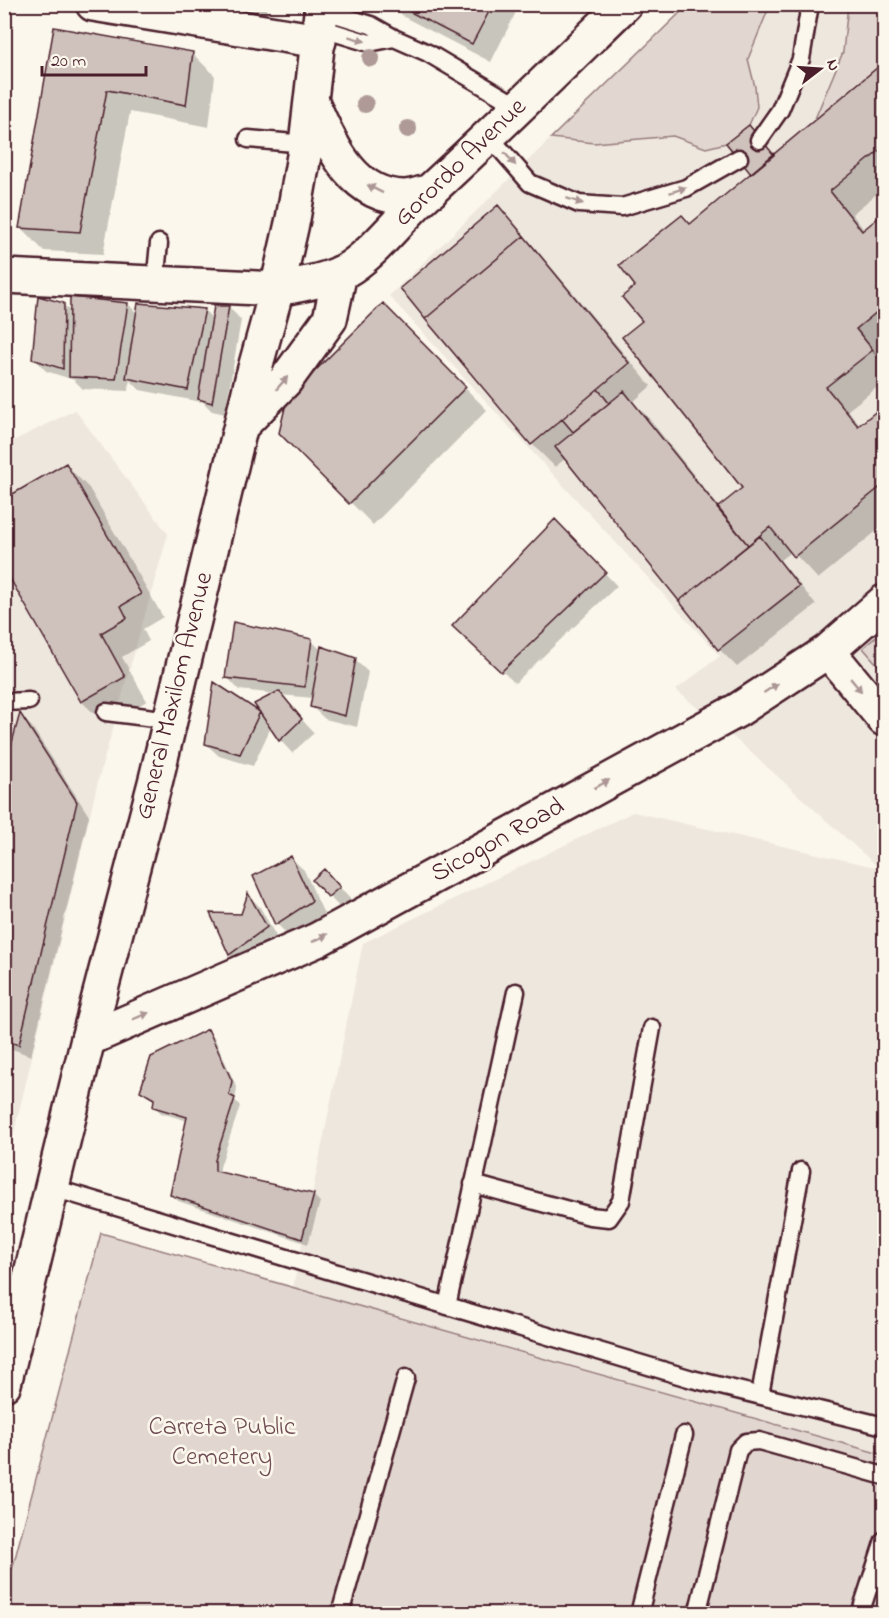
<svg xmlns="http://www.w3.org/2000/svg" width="889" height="1618" viewBox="0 0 889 1618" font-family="'Indie Flower',sans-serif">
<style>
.built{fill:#eee7de}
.green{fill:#e2d7d0;stroke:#967b7e;stroke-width:1.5}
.shadow{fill:#0003}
.building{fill:#cfc2bc;stroke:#4a1f2b;stroke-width:1.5}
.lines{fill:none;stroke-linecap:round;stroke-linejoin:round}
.lane-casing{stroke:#4a1f2b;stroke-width:21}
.street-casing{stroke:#4a1f2b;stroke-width:38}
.secondary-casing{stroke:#4a1f2b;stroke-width:38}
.lane{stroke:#fbf7ec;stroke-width:16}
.street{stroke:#fbf7ec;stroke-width:33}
.secondary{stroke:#fbf7ec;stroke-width:33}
.tree{fill:#af9a98}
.oneway{fill:#ab9695}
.labels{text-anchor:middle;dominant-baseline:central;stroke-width:5;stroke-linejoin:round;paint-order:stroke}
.street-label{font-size:26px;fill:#4a1f2b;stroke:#fbf7ec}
.park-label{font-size:26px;fill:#704d54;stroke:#fbf7ec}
</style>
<rect width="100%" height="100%" fill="#fbf7ec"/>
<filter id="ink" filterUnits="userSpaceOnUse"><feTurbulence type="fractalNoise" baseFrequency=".0167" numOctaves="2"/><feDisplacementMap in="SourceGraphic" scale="12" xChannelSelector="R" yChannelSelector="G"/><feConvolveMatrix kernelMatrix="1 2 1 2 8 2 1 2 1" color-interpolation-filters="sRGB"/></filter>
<g filter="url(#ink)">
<!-- built -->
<path class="built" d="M688,5h196v1451l-592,-163 71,-350 270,-131 246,56 -133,-120 -70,-58 44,-34 -331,-360z
M75,410l93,124 -69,243 -94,393v-725z"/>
<!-- green -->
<path class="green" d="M688,5h82l-22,54 7,28 2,20 -8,18 -23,18 -20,5 -33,-12 -79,7 -43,-5z
M848,5h33l3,4v53l-70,59 29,-69z
M884,306v59l-28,-36z
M884,630v42l-21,-24z
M101,1233l783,222v158l-879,1v-18z"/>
<!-- shadow -->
<path class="shadow" d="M224,4h43l-2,21 -24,-3z
M392,4h128l-29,58 -87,-45z
M55,29l137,24 23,23 -6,51 -79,-15 -27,142 -59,-3 -23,-23z
M884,64v124l-32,26 13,17 19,-16v132l-6,6 6,8v21l-36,28 12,16 24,-19v118l-66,54 -26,-28 -12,9 36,45 -79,62 -18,-18 -153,-191 -11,9 -23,-23 -34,-237 18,18 135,161 -18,16 14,14 73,92 24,-20 -100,-167 -7,-35 54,-61z
M4,168l6,5 2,67h-8z
M63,304l9,9 56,-9 10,10 66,-4 9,9 16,-12 12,13 -16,94 -13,-3 -11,-11v2l-61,-12 -10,-10 -2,11 -45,-2 -9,-9 -28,-9 -12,-13z
M383,305l104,105 -114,115 -92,-93z
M66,465l23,23 74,129 -20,12 6,12 -27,16 25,44 -42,23 -23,-22 -78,-137z
M568,534l49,52 -102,97 -49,-45z
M312,641l10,10 33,9 13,12 -11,55 -32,-8 -13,-12 2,-9 -34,-3 34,38 -22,20 -12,-13 -9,-13 -18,39 -34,-10 -13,-12 10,-59 49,32 12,-23 -38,-4 -12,-13z
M21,716l11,11 57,89 -58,240 -27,-10v-268z
M291,858l13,12 20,44 -35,22 -12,-12z
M314,880l22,3 15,17 -10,9z
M249,896l11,11 18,33 -36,27 -12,-12 -18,-40 30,1z
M208,1031l6,6 23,51 -2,12 5,6 -20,61v6l94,23 6,6 -12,42 -130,-43 -6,-6 16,-74 -27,-8 -6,-6v-6l-13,-10z"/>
<!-- building -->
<path class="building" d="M395,4h98l-21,40z
M54,27l139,25 -7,53 -79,-15 -27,142 -61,-4z
M884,62v85l-54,44 32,40 22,-18v93l-28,23 17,21 -47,37 32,39 26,-21v79l-90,73 -24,-30 -22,18 -31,-37 25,-20 -120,-151 20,-16 -20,-24 13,-11 -16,-21 63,-50 8,9z
M749,125l25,30 -23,19 -25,-31z
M498,205l26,31 -99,83 -25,-31z
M524,236l105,127 -98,82 -106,-126z
M38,296l26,7 -1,66 -31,-10z
M70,297l58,6 -12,76 -47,-2z
M138,303l67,6 -17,81 -62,-12z
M383,303l83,84 -117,117 -70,-71 8,-34z
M214,306h15l-17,97 -14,-4z
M598,389l11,14 -36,29 -11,-13z
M624,391l124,154 -69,56 -124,-154z
M66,463l75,131 -20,12 6,12 -26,15 24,44 -44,25 -77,-134v-69z
M555,519l51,53 -105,100 -49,-46z
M760,536l39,50 -81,64 -39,-49z
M233,622l79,17 -7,48 -80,-9z
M321,646l35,12 -11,58 -35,-9z
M214,682l46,30 -20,42 -35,-10z
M279,691l23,28 -23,22 -25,-37z
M20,713l57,89 -58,243 -15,-5v-268z
M291,856l21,45 -37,24 -22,-49z
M324,869l16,18 -12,10 -16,-17z
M248,893l19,34 -38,28 -19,-42 31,1z
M208,1029l24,52 -3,14 6,3 -20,62v11l99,23 -12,45 -132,-44 17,-78 -34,-10 1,-8 -14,-8 11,-34z"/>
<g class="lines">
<defs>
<path id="lane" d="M322,10l49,15 23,13 34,15 91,54
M320,28l49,15 25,-5
M489,136l41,47 49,21 43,3 64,-19 53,-30
M248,139l58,5
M759,140l21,-30 21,-51 9,-55
M155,284l4,-41
M4,702l25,-1
M106,712l64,8
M473,1184l117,32 19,2 12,-17 31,-173
M53,1188l639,191 192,47
M447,1306l69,-314
M760,1395l41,-224
M340,1614l66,-236
M639,1614l45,-179
M697,1614l41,-164 8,-8 13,-1 125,35
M860,1614l24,-74"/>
<path id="street" d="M93,4l226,37
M828,651l56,68
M88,1039l229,-99 421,-230 90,-59 56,-49"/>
<path id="secondary" d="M311,100c19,41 39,97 93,97 9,0 18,-4 27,-6
M4,276l273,13c24,-5 54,-8 74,-22 27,-19 46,-45 69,-67 70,-64 137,-130 205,-196
M242,425l43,-44 45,-62 10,-46
M4,1384l84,-345 68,-260 96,-400 25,-90 16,-70 13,-75 16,-140"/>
</defs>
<!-- lane casing -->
<use href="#lane" class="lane-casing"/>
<!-- street casing -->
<use href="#street" class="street-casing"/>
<!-- secondary casing -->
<use href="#secondary" class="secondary-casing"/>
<!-- lane -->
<use href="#lane" class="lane"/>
<!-- street -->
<use href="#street" class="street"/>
<!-- secondary -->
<use href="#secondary" class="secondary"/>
</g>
<!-- trees -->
<g class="tree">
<circle cx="371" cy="58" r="9"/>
<circle cx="365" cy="104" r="9"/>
<circle cx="408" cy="129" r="9"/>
</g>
<!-- one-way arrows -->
<defs><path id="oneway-solid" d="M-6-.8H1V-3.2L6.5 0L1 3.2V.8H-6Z" transform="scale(1.5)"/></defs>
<g class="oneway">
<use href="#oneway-solid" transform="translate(357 39) rotate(17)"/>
<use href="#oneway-solid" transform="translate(510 159) rotate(49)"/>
<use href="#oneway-solid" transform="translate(375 189) rotate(-153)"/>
<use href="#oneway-solid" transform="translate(678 190) rotate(-18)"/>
<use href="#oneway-solid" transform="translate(575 201) rotate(18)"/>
<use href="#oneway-solid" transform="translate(282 383) rotate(-49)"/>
<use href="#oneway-solid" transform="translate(856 685) rotate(50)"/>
<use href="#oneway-solid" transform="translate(771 688) rotate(-33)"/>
<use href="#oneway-solid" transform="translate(602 784) rotate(-29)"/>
<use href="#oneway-solid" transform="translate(320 938) rotate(-27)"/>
<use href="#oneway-solid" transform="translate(141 1016) rotate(-23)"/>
</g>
</g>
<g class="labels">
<!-- street labels -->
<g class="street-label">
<text transform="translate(461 163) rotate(-44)">Gorordo Avenue</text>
<text transform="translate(175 696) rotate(-76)">General Maxilom Avenue</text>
<text transform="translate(498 841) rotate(-29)">Sicogon Road</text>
</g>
<!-- park labels -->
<g class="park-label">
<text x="222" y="1428">Carreta Public<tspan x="222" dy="30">Cemetery</tspan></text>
</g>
</g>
<!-- margin -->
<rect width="889" height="1618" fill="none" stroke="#fbf7ec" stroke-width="24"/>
<rect x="12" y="12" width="865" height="1594" fill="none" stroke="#4a1f2b" stroke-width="2" filter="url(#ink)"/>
<!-- north arrow -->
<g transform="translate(820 69) rotate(73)" stroke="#fbf7ec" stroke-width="4.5" paint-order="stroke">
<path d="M0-4.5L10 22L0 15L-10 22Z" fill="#4a1f2b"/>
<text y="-9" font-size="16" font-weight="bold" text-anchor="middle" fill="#4a1f2b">N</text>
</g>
<!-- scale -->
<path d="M42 66v9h104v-9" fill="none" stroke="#4a1f2b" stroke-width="3"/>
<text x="51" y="66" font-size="18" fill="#4a1f2b" stroke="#fbf7ec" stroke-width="4.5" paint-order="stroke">20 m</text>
</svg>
